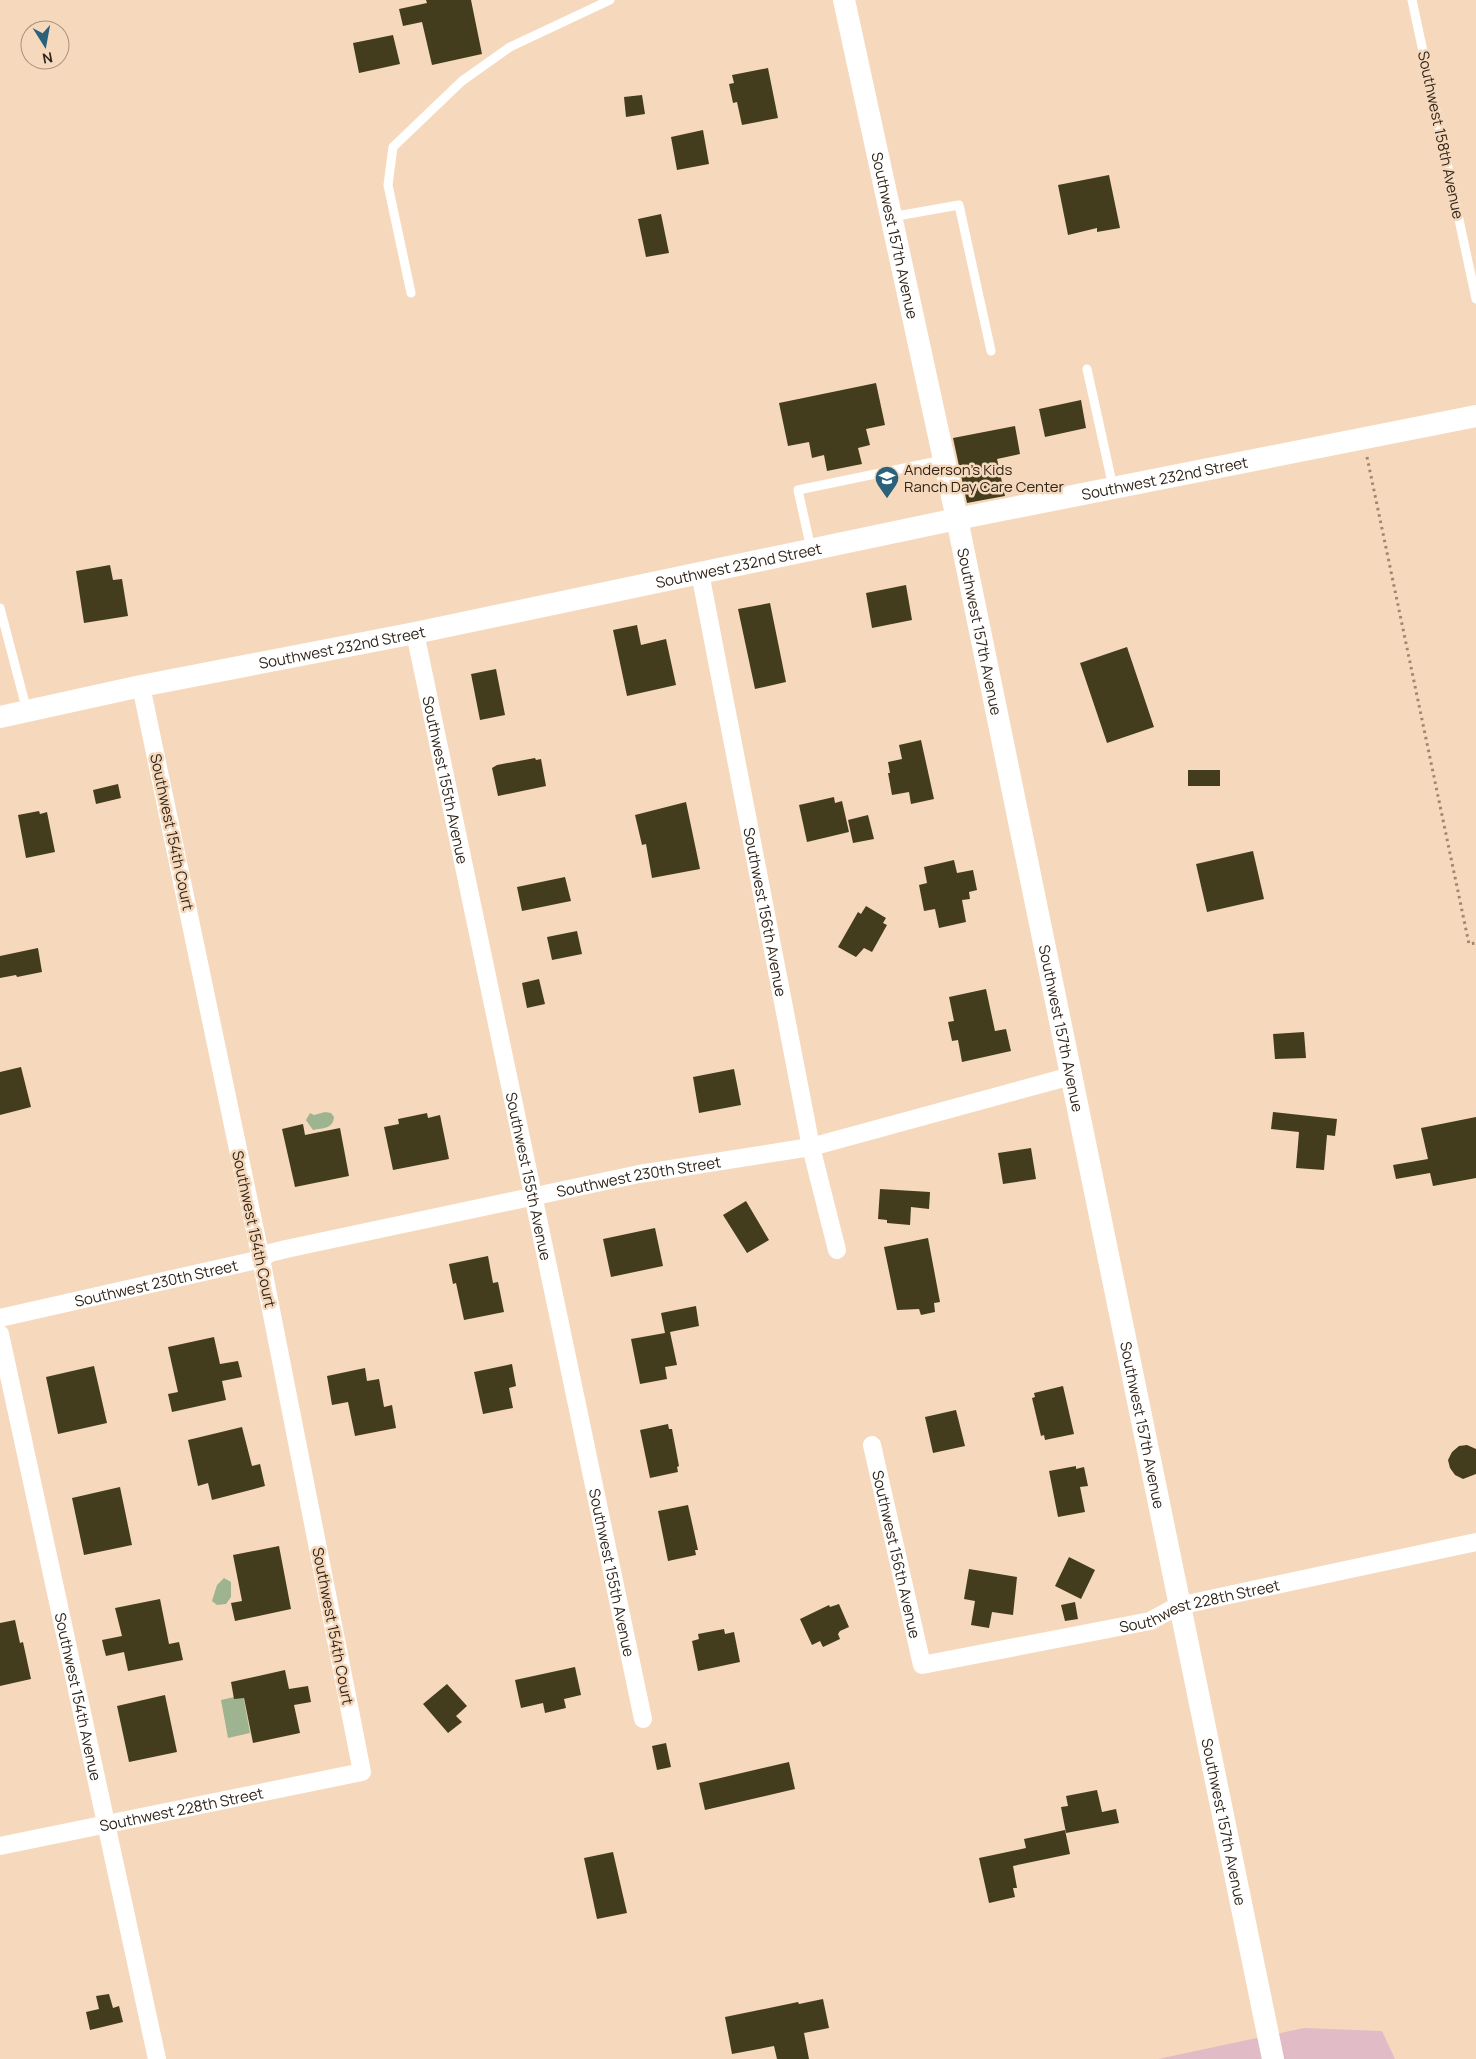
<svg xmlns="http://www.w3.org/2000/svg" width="1476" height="2059" viewBox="0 0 1476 2059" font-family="Manrope,sans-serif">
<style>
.green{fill:#e1bbc5}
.water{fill:#9eb38f}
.building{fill:#433d1d}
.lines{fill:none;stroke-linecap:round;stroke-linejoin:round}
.path{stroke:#9c8772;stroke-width:3;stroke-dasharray:2.5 4;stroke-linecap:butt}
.service{stroke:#fff;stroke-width:9}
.minor{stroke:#fff;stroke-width:18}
.tertiary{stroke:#fff;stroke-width:22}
.labels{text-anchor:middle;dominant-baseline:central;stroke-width:5;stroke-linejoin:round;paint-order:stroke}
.street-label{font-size:15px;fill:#30251a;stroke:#f6d9bc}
.poi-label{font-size:15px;fill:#30251a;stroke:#f6d9bc;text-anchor:start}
</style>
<rect width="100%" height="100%" fill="#f6d9bc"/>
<!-- green -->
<path class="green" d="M1304,2028l78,3 13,28h-237z"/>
<!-- water -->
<path class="water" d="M325,1112l6,1 3,4c-1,12 -11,11 -21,13l-7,-10 4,-7 4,2z
M224,1578l7,4v15l-5,7 -9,1 -5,-4 5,-16z
M243,1695l7,38 -22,5 -7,-38z"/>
<!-- building -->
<path class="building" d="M426,0h45l11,54 -50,11 -10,-43 -19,4 -4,-17 28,-6z
M393,35l7,29 -41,9 -6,-30z
M768,68l10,50 -36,7 -5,-23 -4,1 -4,-19 5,-1 -2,-8z
M642,95l3,19 -19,3 -2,-20z
M703,130l6,34 -32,6 -6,-33z
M1109,175l11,53 -23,4v-4l-29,7 -10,-50z
M661,214l8,39 -23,4 -8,-38z
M876,383l9,42 -19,4 4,16 -12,3 4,16 -35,7 -3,-16 -12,3 -3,-16 -21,4 -9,-43z
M1081,400l5,28 -41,9 -6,-28z
M1015,426l5,28 -23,5 8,37 -38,7 -14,-65z
M110,565l3,15 9,-1 6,37 -44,7 -8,-52z
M906,585l6,35 -40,8 -6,-35z
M770,603l16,79 -31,7 -17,-80z
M637,625l4,20 25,-6 10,46 -49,11 -14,-66z
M1127,647l27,80 -47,16 -27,-80z
M496,669l9,46 -25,5 -9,-46z
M921,740l13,59 -23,5 -2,-12 -17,3 -4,-22h2l-2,-11 14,-3 -3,-14z
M535,758l1,2 5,-1 5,27 -48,10 -6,-28 5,-3z
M1188,770h32v16h-32z
M118,784l3,14 -25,6 -3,-14z
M834,797l1,6 7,-2 7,31 -42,10 -8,-37z
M686,802l14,67 -48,9 -6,-34 -4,1 -7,-30z
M39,811l1,3 7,-2 8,40 -29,6 -8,-43z
M868,815l6,24 -21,4 -5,-23z
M1253,851l11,48 -57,13 -11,-48z
M954,860l3,13 16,-3 4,20 -8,2 1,7 -8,1 4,22 -27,6 -4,-19 -11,2 -5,-26 8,-2 -3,-16z
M565,877l6,24 -49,10 -5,-24z
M866,906l20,12 -3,5 4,2 -15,27 -8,-4 -8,9 -18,-10 20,-35 3,2z
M577,931l5,23 -30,6 -5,-23z
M38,948l4,24 -25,5 -1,-2 -16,3v-22z
M539,979l6,25 -18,4 -5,-25z
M986,989l9,42 11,-2 5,22 -49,11 -4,-22 -6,1 -4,-19 6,-1 -5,-24z
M1304,1032l2,26 -31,1 -2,-25z
M21,1067l10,40 -31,8v-43z
M734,1069l7,36 -42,8 -6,-36z
M1273,1112l64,7 -2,17 -8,-1 -3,35 -28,-2 3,-36 -28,-3z
M427,1113l1,5 12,-3 9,44 -56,11 -9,-43 15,-3 -1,-5z
M1476,1117v61l-43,8 -3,-13 -34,6 -3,-14 35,-6 -7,-31z
M303,1124l2,11 35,-7 9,48 -54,11 -13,-58z
M1031,1148l5,31 -33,5 -5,-31z
M880,1189l50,3 -1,17 -18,-2 -1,18 -23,-2v-3l-9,-1z
M746,1201l23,39 -22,13 -24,-38z
M655,1228l8,38 -52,11 -8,-38z
M928,1238l12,64 -6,1 1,9 -14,3 -2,-6 -22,1 -13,-63z
M488,1256l5,27 5,-1 6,30 -40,8 -8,-37 -3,1 -4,-20z
M696,1306l3,20 -29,6 7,33 -12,2 2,12 -27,5 -9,-45 34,-6 -4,-20z
M214,1337l6,27 18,-3 4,16 -20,4 4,19 -54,12 -4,-18 10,-2 -10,-45z
M512,1364l4,22 -7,2 4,20 -30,6 -9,-42z
M94,1366l13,57 -49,11 -12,-57z
M365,1368l2,13 12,-2 5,28 8,-2 4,23 -41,8 -7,-34 -16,3 -5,-29z
M1063,1386l11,48 -29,6 -1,-5 -3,1 -9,-38 3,-1 -1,-4z
M956,1410l9,36 -32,7 -8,-36z
M668,1424l1,5h3l7,37 -2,1 1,5 -28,6 -10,-48z
M242,1427l10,39 8,-2 5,22 -53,14 -4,-17 -10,3 -10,-46z
M1467,1445l9,4v25l-13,5 -8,-4 -5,-7 -2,-8 4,-8 7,-6z
M1076,1466v3l8,-2 4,19 -8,1 5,25 -27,5 -9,-46z
M120,1487l12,58 -48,10 -12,-57z
M688,1505l10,45h-3l1,5 -28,6 -10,-50z
M279,1546l12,63 -56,12 -4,-18 11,-2 -9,-46z
M1069,1557l26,13 -14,29 -26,-13z
M969,1569l48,8 -4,38 -21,-3 -3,16 -18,-3 4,-24 -11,-2z
M160,1599l9,45 10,-2 4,18 -55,11 -4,-19 -18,4 -2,-7 -2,-9 20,-4 -7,-28z
M1075,1602l3,17 -13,2 -4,-16z
M839,1604l10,23 -9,4 -2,3 2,5 -17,8 -3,-6 -8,4 -12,-26 29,-14 1,2z
M15,1620l5,23 3,-1 8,37 -31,7v-63z
M724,1629l1,5 9,-2 6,30 -42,9 -6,-30 7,-2 -1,-5z
M575,1667l6,28 -17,4 2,9 -21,5 -2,-10 -22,5 -6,-28z
M285,1670l4,19 19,-3 3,16 -17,3 6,28 -47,10 -9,-45 -10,1 -3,-17z
M447,1684l20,22 -11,10 6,6 -14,11 -25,-29z
M165,1695l12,57 -48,10 -12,-56z
M666,1743l5,24 -14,3 -5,-24z
M789,1762l6,27 -90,21 -6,-27z
M1097,1790l5,22 14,-3 3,14 -53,10 -5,-26 7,-1 -2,-10z
M1065,1830l5,24 -57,12 4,22h-4l2,9 -26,6 -10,-45 47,-10 -2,-9z
M613,1852l14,61 -30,6 -13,-61z
M109,1994l4,14 6,-2 4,16 -33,8 -4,-18 13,-3 -3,-13z
M823,1999l6,29 -25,5 5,26h-32l-3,-13 -42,8 -7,-37 73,-15 1,2z"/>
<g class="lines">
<!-- path -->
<path class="path" d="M1367,457l102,487 7,-1"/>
<!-- service -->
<path class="service" d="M1412,0l64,299
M891,217l68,-12 32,146
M411,293l-23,-108 5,-38 69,-66 48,-34 100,-47
M1087,369l26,118
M811,549l-13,-59 145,-30
M0,608l27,103"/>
<!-- minor -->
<g class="minor">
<path id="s1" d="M700,573l111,574 26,103"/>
<path id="s2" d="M415,633l228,1086"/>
<path id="s3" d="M0,1318l261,-59 9,-6 16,-4 353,-75 172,-27 260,-71"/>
<path id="s4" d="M0,1334l157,725"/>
<path id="s5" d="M872,1445l50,220 228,-44 28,-15 298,-64"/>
<path id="s6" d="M0,1846l362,-74 -101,-513 -120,-573"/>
</g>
<!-- tertiary -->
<g class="tertiary">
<path id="s7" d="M844,0l113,519 316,1540"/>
<path id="s8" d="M0,717l141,-31 274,-53 542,-114 519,-103"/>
</g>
</g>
<!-- icons -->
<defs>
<symbol id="school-pin" viewBox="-11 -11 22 30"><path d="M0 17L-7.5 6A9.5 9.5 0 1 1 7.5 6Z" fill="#2a627c" stroke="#f6d9bc"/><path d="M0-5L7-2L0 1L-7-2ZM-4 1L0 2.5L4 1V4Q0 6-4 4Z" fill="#fff"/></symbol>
</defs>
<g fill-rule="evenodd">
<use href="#school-pin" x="873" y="464" width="28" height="38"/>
</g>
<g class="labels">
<!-- street labels -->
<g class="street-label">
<text transform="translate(1441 135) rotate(78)">Southwest 158th Avenue</text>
<text stroke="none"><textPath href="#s7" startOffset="241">Southwest 157th Avenue</textPath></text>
<text stroke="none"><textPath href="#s8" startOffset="1189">Southwest 232nd Street</textPath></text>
<text stroke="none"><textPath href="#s8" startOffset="754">Southwest 232nd Street</textPath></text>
<text stroke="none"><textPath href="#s7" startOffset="646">Southwest 157th Avenue</textPath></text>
<text stroke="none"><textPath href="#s8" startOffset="349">Southwest 232nd Street</textPath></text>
<text stroke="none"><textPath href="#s2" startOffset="150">Southwest 155th Avenue</textPath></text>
<text transform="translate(172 832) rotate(78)">Southwest 154th Court</text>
<text stroke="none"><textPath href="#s1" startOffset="345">Southwest 156th Avenue</textPath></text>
<text stroke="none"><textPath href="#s7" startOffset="1051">Southwest 157th Avenue</textPath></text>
<text stroke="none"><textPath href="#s2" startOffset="555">Southwest 155th Avenue</textPath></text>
<text stroke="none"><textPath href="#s3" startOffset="655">Southwest 230th Street</textPath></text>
<text transform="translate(254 1229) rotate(78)">Southwest 154th Court</text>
<text stroke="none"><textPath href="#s3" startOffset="160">Southwest 230th Street</textPath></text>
<text stroke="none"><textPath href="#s7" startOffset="1456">Southwest 157th Avenue</textPath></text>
<text stroke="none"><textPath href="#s5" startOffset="112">Southwest 156th Avenue</textPath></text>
<text stroke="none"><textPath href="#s2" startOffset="960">Southwest 155th Avenue</textPath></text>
<text stroke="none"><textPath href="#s5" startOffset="510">Southwest 228th Street</textPath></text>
<text transform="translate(333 1626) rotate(79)">Southwest 154th Court</text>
<text stroke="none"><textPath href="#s4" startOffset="371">Southwest 154th Avenue</textPath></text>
<text stroke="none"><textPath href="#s6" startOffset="185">Southwest 228th Street</textPath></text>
<text stroke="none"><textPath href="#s7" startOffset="1861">Southwest 157th Avenue</textPath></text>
</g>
<!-- poi labels -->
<g class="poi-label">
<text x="904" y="469">Anderson's Kids<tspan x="904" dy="17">Ranch Day Care Center</tspan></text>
</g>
</g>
<!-- north arrow -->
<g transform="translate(45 45) rotate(169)"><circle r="24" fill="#f6d9bc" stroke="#a7917b"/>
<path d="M0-4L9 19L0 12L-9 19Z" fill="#2a627c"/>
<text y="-8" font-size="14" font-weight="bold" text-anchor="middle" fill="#30251a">N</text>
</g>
</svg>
